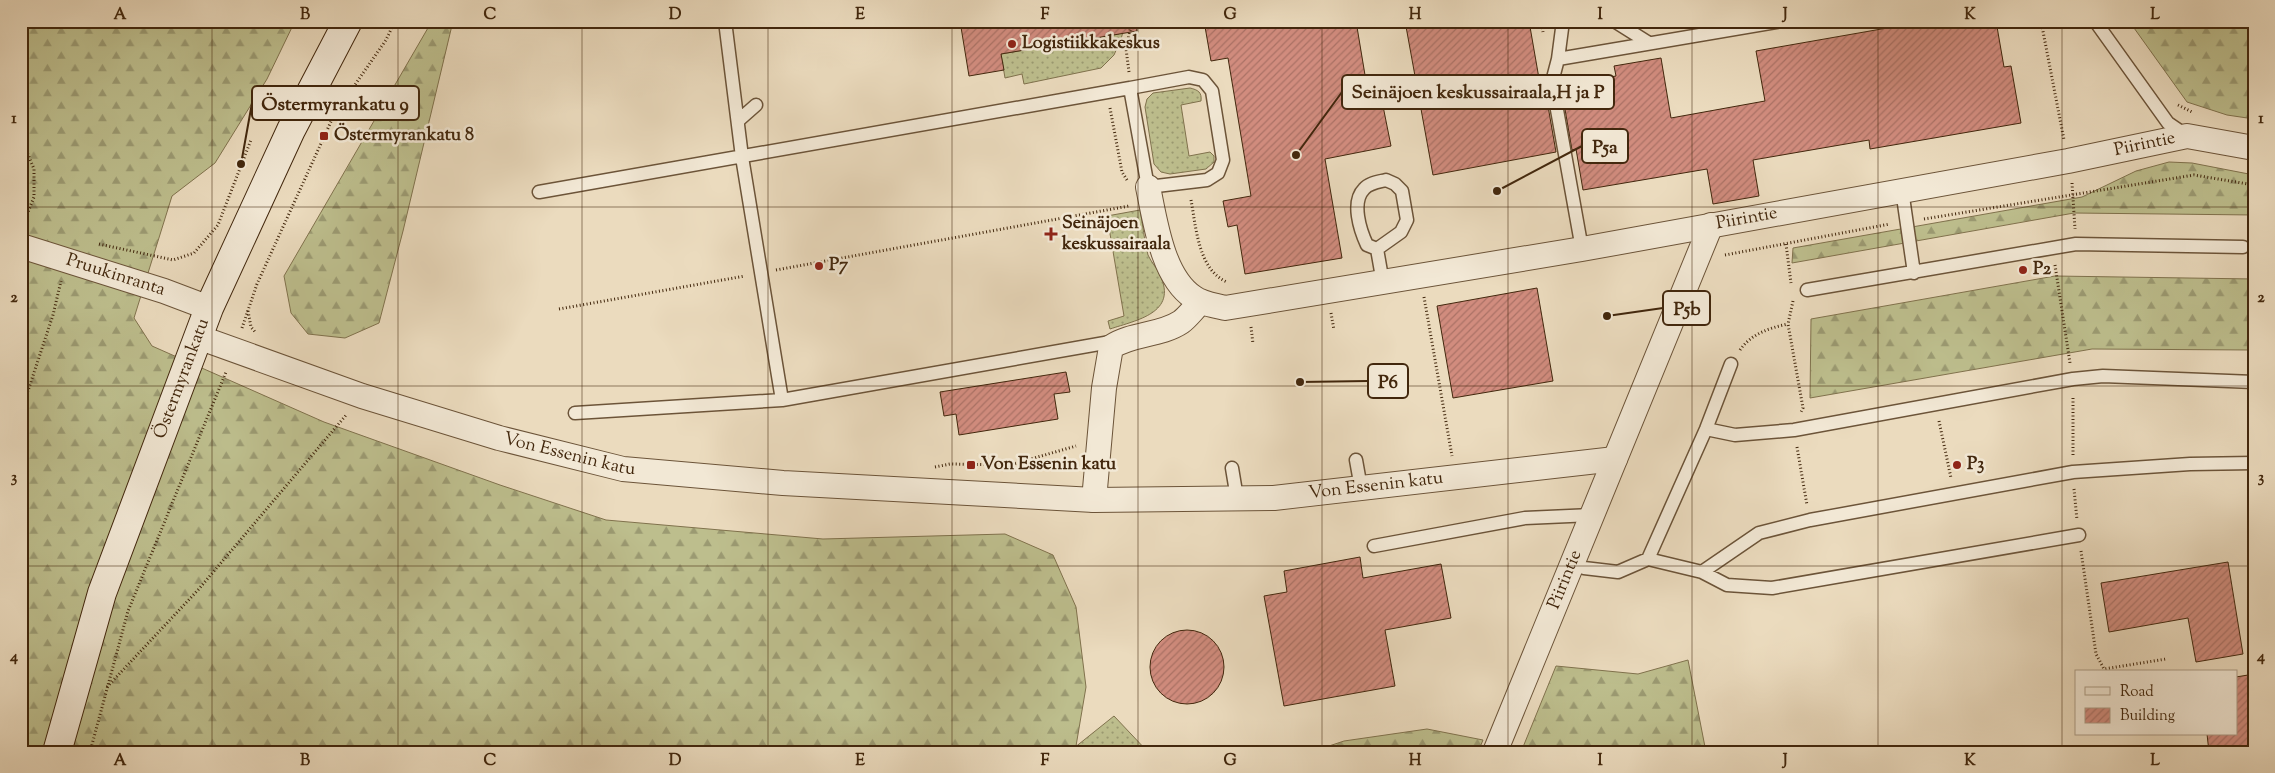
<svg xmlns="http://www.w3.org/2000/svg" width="2275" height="773" viewBox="0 0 2275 773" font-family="'Sorts Mill Goudy',serif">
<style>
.grass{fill:url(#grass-dots);stroke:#80724d}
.forest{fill:url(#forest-firs);stroke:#80724d}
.building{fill:url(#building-hatch);stroke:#42270d}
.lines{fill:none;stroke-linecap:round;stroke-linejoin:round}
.lane-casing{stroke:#6c5439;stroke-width:15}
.street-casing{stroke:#6c5439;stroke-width:26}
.secondary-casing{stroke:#42270d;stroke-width:30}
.path{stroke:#42270d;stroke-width:3;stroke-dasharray:1 2.5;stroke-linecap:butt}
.lane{stroke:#f2e8d5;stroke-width:12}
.street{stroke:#f2e8d5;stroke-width:24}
.secondary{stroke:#f2e8d5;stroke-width:28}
.grid{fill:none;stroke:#42270d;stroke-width:1;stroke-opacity:0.55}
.poi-dot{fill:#8f2418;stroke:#f2e8d5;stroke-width:2}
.labels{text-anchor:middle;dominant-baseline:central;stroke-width:5;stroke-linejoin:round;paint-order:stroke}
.poi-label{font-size:18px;font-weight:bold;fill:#42270d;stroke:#f2e8d5;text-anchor:start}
.street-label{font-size:18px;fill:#42270d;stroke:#f2e8d5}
.leader{fill:none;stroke:#42270d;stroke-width:2}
.callout-dot{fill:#42270d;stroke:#f2e8d5;stroke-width:2}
.callout{fill:#f2e8d5;stroke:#42270d;stroke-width:2}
.callout-label{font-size:19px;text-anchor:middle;font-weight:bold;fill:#42270d}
.neatline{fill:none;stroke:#42270d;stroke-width:2}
.grid-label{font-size:16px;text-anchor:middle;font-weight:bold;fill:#42270d}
</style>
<defs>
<pattern id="grass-dots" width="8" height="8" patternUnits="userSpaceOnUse" patternTransform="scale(1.25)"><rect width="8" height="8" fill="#bdbe8d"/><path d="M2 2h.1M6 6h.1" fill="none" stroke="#9b9a72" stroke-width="1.8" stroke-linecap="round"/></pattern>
<pattern id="forest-firs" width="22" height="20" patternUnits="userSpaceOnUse" patternTransform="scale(1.25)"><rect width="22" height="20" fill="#bdbe8d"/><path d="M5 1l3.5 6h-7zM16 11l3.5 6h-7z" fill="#9b9a72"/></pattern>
<pattern id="building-hatch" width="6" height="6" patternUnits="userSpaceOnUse" patternTransform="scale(1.25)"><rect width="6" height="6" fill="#d18c7e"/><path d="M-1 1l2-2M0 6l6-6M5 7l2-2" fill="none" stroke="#ab7266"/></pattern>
</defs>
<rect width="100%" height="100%" fill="#ebdbbe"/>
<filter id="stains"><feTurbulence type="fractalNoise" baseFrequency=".004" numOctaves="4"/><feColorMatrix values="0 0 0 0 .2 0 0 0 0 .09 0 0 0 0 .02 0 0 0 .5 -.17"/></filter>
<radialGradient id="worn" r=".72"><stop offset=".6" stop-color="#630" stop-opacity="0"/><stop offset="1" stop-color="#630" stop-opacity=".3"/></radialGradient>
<!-- grass -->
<path class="grass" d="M1126,21l-5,18 -7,16 -13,13 -77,16 -2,-10 -17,4 -4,-24 118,-20z
M1190,88c8,2 12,4 11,13l-20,4 8,51 21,-4 4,4v6l-8,7 -36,5 -9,-2 -7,-8 -9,-57 2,-8 6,-6z
M1140,210c3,14 4,31 8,45 3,7 9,13 12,20 18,38 -23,45 -50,54l-2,-8 16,-5 -17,-100z
M1114,716l34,36h-79z"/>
<!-- forest -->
<path class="forest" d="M21,21h274l-28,58 -52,84 -43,33 -38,122 18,28 172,76 176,63 106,35 217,19 182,-5 48,21 23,52 10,80 -10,59 -7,6h-1048z
M432,21h21l-50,210 -24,92 -34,15 -37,-4 -17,-21 -7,-37z
M2129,21h125v98l-27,-4 -40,-13z
M2169,162l23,1 62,12v40l-180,-2 -282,50 1,-15 289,-51 54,-26z
M2055,276l199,3v82l-4,-11 -158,-1 -282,49 1,-79z
M1688,660l18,92h-185l35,-86 82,8z
M1427,729l56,11 -5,12h-167l33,-11z"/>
<!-- building -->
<path class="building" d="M960,21h176l1,10 -136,23 3,16 -35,6z
M1204,21h152l12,72 12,-2 11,55 -66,13 17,99 -97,16 -8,-49 -9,2 -5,-26 28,-5 -23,-138 -17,3z
M1405,21h124l12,69 4,-1 11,63 -123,23z
M1927,21h69l8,46 7,-1 10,57 -151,26 -1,-9 -116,20 6,36 -46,8 -6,-35 -124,21 -7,-41 -4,1 -11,-64 55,-10 -2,-10 47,-8 10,60 94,-17 -9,-50z
M1537,288l16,93 -100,17 -16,-92z
M1066,372l4,20 -16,2 4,25 -99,16 -3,-21 -12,2 -4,-24z
M1360,557l3,21 78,-14 10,54 -66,12 10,56 -111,20 -20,-110 23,-4 -3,-21z
M2228,562l15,92 -47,8 -8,-44 -79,14 -8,-49z
M1150 667a37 37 0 1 1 74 0a37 37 0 1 1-74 0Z
M2254,674v78h-45l-2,-18h29v-57z"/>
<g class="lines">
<defs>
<path id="lane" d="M725,21l17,136 40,243 334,-59
M1614,21l35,22
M2095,21l73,102 19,13
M1558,59l5,-38
M1189,77l14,3 9,11 11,69 -5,13 -11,7 -59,7 -18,-99z
M739,120l17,-15
M1386,180l9,4 7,7 5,29 -6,12 -24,17 -10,-4c-7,-15 -16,-43 -3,-56 5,-6 14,-7 22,-9z
M1902,190l12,83
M539,192l591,-104
M1377,249l6,34
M1582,249l-30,-167 6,-23 224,-38
M1807,290l269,-46 167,3
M575,413l207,-13
M1706,429l29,6 59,-5 279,-51 30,-3 151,6
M1356,460l5,28
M1232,468l5,30
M1374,546l151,-28 67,-3
M1648,559l58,-130 25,-65
M1572,563l12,5 34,4 30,-13 54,13 57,-39 51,-13 263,-48 117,-8 64,-1
M1702,572l25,13 45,3 307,-53"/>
<g id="street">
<path id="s1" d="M1148,187c7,33 14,89 45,110 9,7 21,8 32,11l357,-59 486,-88 119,-25 67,12"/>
<path id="s2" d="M21,246l143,45 45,17"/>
<path id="s3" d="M198,337l164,59 137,42 124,31 160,14 311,17 180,-2 341,-39"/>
<path d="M1094,500l10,-112 7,-41c21,-14 49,-11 70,-25 7,-5 13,-14 20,-20"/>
<path id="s4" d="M1495,752l216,-527"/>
</g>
<g id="secondary">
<path id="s5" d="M57,752l45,-159 107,-285 82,-178 57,-109"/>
</g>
</defs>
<!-- lane casing -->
<use href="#lane" class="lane-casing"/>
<!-- street casing -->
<use href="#street" class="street-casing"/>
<!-- secondary casing -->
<use href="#secondary" class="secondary-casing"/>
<!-- path -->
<path class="path" d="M1541,21l2,11
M2041,21l23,119
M1129,72l-3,-23 6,-28
M2178,105l14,7
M1110,108l12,64 5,8
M21,137l13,32v28l-10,25
M2072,183l3,46
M1191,200c5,26 7,70 36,82
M1924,219l270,-44 60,10
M99,244l74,16 21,-7 24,-28 33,-85
M1786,244l5,39
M1725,255l165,-31
M2055,265l15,98
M776,270l353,-64
M1424,297l28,159
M1793,301l-5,23 15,84 -2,4
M559,309l186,-33
M248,311l3,16 5,6
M1331,313l3,17
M1251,327l2,17
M242,328l15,-44 77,-169 52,-75 9,-19
M1740,350c11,-16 29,-22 48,-26
M21,412l32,-97 8,-34
M1939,421l12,57
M1797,447l10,58
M2073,455v-59
M935,467l15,-3 60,1 66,-19
M2074,489l3,31
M2081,551l15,103 8,15 62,-10
M107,687l91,-97 149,-176
M90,752l38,-141 98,-239"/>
<!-- lane -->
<use href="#lane" class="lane"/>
<!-- street -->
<use href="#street" class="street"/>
<!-- secondary -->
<use href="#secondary" class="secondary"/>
</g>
<!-- grid -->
<path class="grid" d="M212,21v731M398,21v731M582,21v731M768,21v731M952,21v731M1138,21v731M1322,21v731M1508,21v731M1692,21v731M1878,21v731M2062,21v731M21,207h2233M21,386h2233M21,566h2233"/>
<!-- markers -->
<g class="poi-dot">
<circle cx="1012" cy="44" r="5"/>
<rect x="319" y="131" width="10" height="10" rx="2.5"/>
<path d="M1048.5 226.5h5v5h5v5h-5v5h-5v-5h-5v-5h5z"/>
<circle cx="819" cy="266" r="5"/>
<circle cx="2023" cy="270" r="5"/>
<rect x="966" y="460" width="10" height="10" rx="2.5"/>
<circle cx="1957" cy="465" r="5"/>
</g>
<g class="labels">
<!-- poi labels -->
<g class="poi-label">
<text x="1022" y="44">Logistiikkakeskus</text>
<text x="334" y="136">Östermyrankatu 8</text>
<text x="1062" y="224">Seinäjoen<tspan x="1062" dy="21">keskussairaala</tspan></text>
<text x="829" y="266">P7</text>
<text x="2033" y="270">P2</text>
<text x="981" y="465">Von Essenin katu</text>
<text x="1967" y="465">P3</text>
</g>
<!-- street labels -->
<g class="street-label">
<text stroke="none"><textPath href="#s1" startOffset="1090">Piirintie</textPath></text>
<text stroke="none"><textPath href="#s1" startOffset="685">Piirintie</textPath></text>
<text stroke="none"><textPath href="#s2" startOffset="99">Pruukinranta</textPath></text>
<text stroke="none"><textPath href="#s5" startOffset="394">Östermyrankatu</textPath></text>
<text stroke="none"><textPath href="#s3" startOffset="390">Von Essenin katu</textPath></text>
<text stroke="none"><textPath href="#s3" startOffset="1200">Von Essenin katu</textPath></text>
<text stroke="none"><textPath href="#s4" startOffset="186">Piirintie</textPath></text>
</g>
</g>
<!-- callouts -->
<path class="leader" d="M1296 155L1342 92M241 164L252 103M1497 191L1582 146M1607 316L1663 308M1300 382L1368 381"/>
<g class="callout-dot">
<circle cx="1296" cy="155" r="5"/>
<circle cx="241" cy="164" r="5"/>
<circle cx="1497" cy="191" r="5"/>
<circle cx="1607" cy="316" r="5"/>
<circle cx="1300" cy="382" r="5"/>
</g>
<g class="callout">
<rect x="1342" y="75" width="272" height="34" rx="5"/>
<rect x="252" y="86" width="167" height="34" rx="5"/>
<rect x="1582" y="129" width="46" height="34" rx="5"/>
<rect x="1663" y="291" width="47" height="34" rx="5"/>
<rect x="1368" y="364" width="40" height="34" rx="5"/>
</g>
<g class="callout-label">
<text x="1478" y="98">Seinäjoen keskussairaala,H ja P</text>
<text x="335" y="110">Östermyrankatu 9</text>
<text x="1605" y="153">P5a</text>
<text x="1687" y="315">P5b</text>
<text x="1388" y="388">P6</text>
</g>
<!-- margin -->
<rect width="2275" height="773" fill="none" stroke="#ebdbbe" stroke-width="55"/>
<!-- legend -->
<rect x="2075" y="670" width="162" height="65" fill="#f2e8d5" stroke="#ac9b85"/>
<rect x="2085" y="687" width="25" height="8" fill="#f2e8d5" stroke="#ac9b85"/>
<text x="2120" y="696" font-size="15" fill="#42270d">Road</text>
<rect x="2085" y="708" width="25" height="15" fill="url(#building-hatch)" stroke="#ac9b85"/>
<text x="2120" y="720" font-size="15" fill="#42270d">Building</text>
<rect x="28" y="28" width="2220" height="718" class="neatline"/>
<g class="grid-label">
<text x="120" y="19">A</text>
<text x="305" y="19">B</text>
<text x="490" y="19">C</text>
<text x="675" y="19">D</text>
<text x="860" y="19">E</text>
<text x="1045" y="19">F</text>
<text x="1230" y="19">G</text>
<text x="1415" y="19">H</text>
<text x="1600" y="19">I</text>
<text x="1785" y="19">J</text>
<text x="1970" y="19">K</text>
<text x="2155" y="19">L</text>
<text x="14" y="123">1</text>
<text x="2261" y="123">1</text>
<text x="14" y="302">2</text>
<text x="2261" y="302">2</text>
<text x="14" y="482">3</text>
<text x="2261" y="482">3</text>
<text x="14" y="661">4</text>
<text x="2261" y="661">4</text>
<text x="120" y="765">A</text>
<text x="305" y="765">B</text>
<text x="490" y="765">C</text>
<text x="675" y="765">D</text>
<text x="860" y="765">E</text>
<text x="1045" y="765">F</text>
<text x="1230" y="765">G</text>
<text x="1415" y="765">H</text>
<text x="1600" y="765">I</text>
<text x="1785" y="765">J</text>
<text x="1970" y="765">K</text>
<text x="2155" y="765">L</text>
</g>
<rect width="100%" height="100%" filter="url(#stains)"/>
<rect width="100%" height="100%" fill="url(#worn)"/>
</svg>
